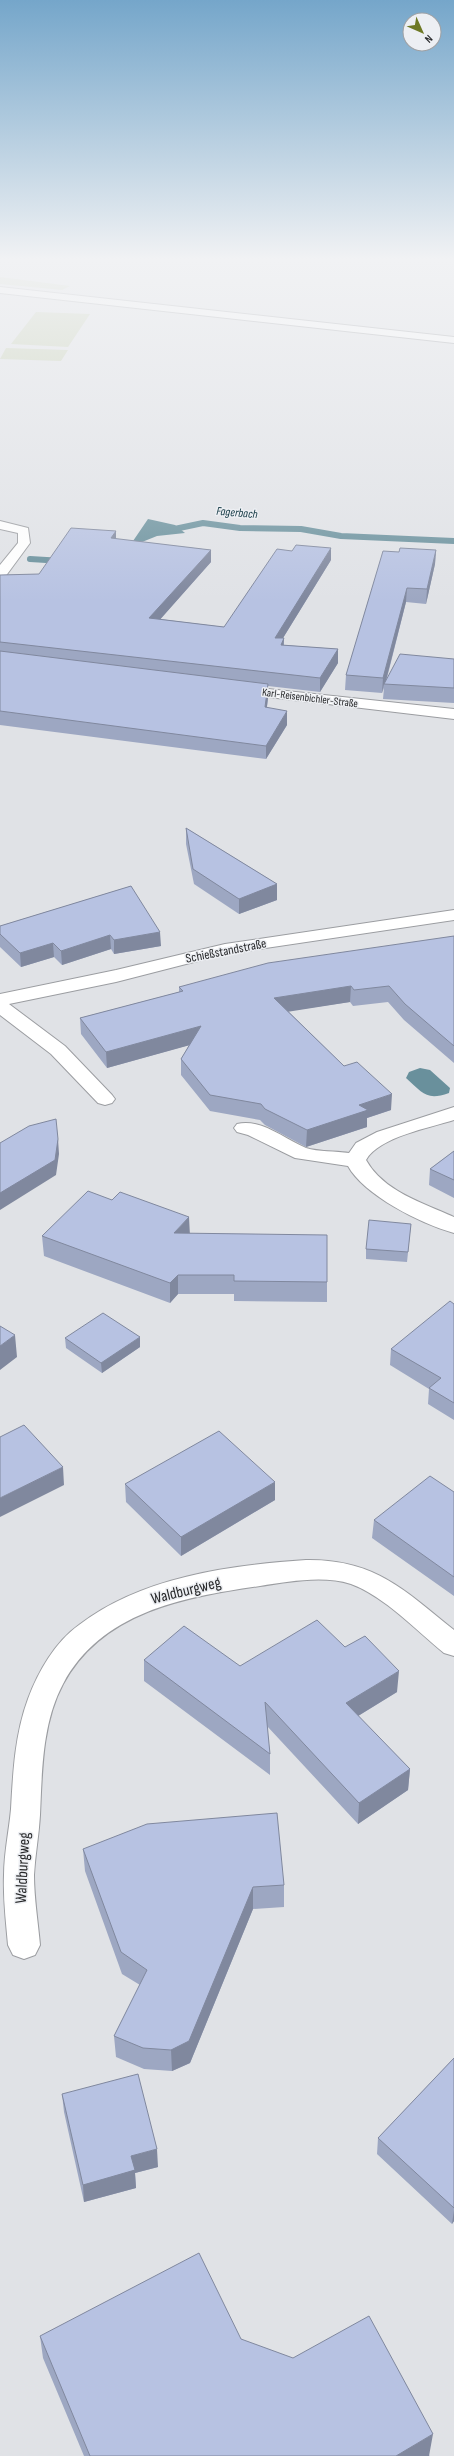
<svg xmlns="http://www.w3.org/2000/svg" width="454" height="2456" viewBox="0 0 454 2456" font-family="'Sofia Sans Condensed',sans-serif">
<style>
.green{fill:#c3cdad}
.water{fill:#69909c}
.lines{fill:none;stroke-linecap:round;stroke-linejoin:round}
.stream{stroke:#69909c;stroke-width:6}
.minor-casing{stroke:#9b9da1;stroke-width:2}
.major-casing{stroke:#9b9da1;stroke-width:2}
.minor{fill:#fff;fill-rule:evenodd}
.major{fill:#fff;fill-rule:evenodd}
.wall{fill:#9da7c2}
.shaded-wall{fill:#80889e}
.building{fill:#b7c2e2;stroke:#80889e}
.labels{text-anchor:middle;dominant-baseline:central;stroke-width:3;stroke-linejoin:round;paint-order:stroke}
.far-street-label{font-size:11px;fill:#28292b;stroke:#edeff3}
.far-water-label{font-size:12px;font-style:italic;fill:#113742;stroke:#edeff3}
.street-label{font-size:13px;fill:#28292b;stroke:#edeff3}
.near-street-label{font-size:16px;fill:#28292b;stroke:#edeff3}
</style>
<rect width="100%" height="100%" fill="#e0e2e6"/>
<!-- green -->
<path class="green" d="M0,277l70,9 -8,4 -62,-6z
M36,312l54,2 -22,33 -57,-3z
M6,348l62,2 -7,11 -61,-2z"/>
<!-- water -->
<path class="water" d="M148,519l27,6 10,8 -28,3 -15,6 -9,-1z
M420,1068l10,2 20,18 -1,5c-23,8 -26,0 -43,-15l3,-6z"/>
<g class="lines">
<!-- stream -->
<path class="stream" d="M165,531l38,-8 37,5 61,1 40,7 113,5
M30,559l33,2"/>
<defs>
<path id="minor" d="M0,521l28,7 2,15 -25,34 -5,1v-13l18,-22v-10l-18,-4z
M239,686l215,23v10l-220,-26 -2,-3 2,-3z
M454,910v10l-229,34 -109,28 -107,22 56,42 47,49 3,4 -3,4 -7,2 -7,-2 -47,-49 -51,-39v-21l116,-24 109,-26z
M454,1107v13c-25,8 -75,17 -88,40 17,31 57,43 88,57v16c-33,-9 -90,-38 -106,-67l-53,-8 -47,-23 -11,-3 -3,-4 3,-4c24,-6 47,15 69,24 12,4 30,3 43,5l7,-10 21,-11z
M306,1560c69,-1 98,30 148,70v26l-10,-3c-27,-22 -60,-57 -93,-69 -29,-9 -63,-2 -91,2 -75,11 -158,25 -197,98 -21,39 -21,88 -23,131 -1,20 -5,40 -6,60 0,23 4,47 6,70l-5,10 -11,4 -11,-4 -5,-10c-2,-23 -5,-46 -4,-70 0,-22 5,-44 7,-66 2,-37 4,-75 17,-110 10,-27 27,-57 51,-74 62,-48 151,-60 227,-65z"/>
<path id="major" d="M0,287l454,50v6l-454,-50z"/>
</defs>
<!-- minor casing -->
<use href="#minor" class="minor-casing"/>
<!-- major casing -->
<use href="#major" class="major-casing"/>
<!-- minor -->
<use href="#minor" class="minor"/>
<!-- major -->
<use href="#major" class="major"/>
</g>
<!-- wall -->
<path class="wall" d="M116,531v8l95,11v12l-51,57 64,8 107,-67 -48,78h1v7l54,4v14l-18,29 -52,-6v12l-1,9 20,18 -21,34 -266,-34v-150l39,-1z
M436,550l-1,14 -9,40 -20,-2 -20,80 68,-23v44l-71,-4 1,-11 -2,5 -37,-3 1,-15 53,-123z
M186,828l91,56v16l-38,14 -45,-30 -8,-40z
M131,886l30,60 -47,8 -3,-5 -49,16 -8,-8 -33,10 -21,-20v-21z
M454,936v127l-50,-43 -16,-18 -35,4 -3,-4 -62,9 56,55 47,44 -24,8v9l-61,20 -41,-22 -5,-5 -50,-9 -29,-36v-16l8,-14 -82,23 -26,-34 -1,-16 99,-26v-5z
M454,1151v47l-25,-13 1,-16z
M411,1224l-4,38 -41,-3v-10z
M190,1233l137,49v20l-93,-1v-7h-56l-8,9 -126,-47 -2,-20z
M454,1304v116l-26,-16 1,-15 -39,-24 1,-16z
M65,1338l75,9 -38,26 -36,-25z
M125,1484l150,16 -94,56 -55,-54z
M454,1492v104l-82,-58 2,-18z
M144,1660l96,6 157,26 -39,24 52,53 -2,21 -50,34 -91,-98 3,28v21l-126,-94z
M83,1849l201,36v22l-31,2 -63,154 -18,8 -28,-2 -28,-12 -2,-21 26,-51 -18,-11 -37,-103z
M454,2058v163l-2,3 -75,-70 1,-16z
M62,2094l96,73 -23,6 1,15 -52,14 -20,-90z
M40,2336l201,3 189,117h-346l-41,-98z"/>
<!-- shaded-wall -->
<path class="shaded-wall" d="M116,531v12l-5,-5z
M331,548v12l-56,91v-13z
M211,550v12l-61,69 -1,-13z
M436,550l-1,14 -9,40 1,-15z
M407,588l-1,14 -21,82h-1l-2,9 1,-15z
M284,638l-1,13 -2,-6z
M338,649v14l-18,29v-14z
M268,684v14l-3,23v-14z
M287,711v14l-21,34v-13z
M277,884v16l-38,14v-15z
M160,932l1,14 -47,8v-14z
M110,935l1,14 -49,16 -1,-14z
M53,943l1,14 -33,10 -1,-14z
M351,986l-1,16 -76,12v-16z
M201,1026v16l-94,26 -1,-16z
M392,1094l-1,16 -24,8v9l-61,20 1,-17 52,-25z
M58,1139l1,15 -3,21 -56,35v-17z
M189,1217l1,19 -16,-3z
M178,1275v19l-8,9v-20z
M15,1335l2,22 -17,13v-24z
M140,1337v10l-38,26 -1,-10z
M63,1467l1,18 -64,32v-19z
M275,1482v18l-94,56v-19z
M399,1671l-2,21 -52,32 1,-21z
M410,1769l-2,21 -50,34 1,-21z
M253,1887v22l-63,154 -18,8 -1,-21z
M157,2149l1,18 -23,6 1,15 -52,14 -1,-17 48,-29z
M454,2210v11l-2,3z
M433,2434l-4,22h-33z"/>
<!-- building -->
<path class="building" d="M71,528l45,3 -5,7 100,12 -62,68 75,9 53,-78 15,2 4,-6 35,3 -56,90h9l-3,7 57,4 -18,29 -320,-36v-67l39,-1z
M400,548l36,2 -9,39 -20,-1 -24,90 -37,-3 37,-124 16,1z
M0,651l268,33 -3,23 22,4 -21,35 -266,-35z
M400,654l54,5v29l-70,-4z
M186,828l91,56 -38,15 -46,-30z
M131,886l29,46 -46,8 -4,-5 -49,16 -8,-8 -33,10 -20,-19v-8z
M454,936v110l-49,-42 -16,-18 -35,4 -3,-4 -77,12 70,68 13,-4 35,32 -33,11 9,5 -61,20 -42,-21 -4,-5 -51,-9 -29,-36 20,-33 -95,26 -26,-34 103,-27 -4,-4 89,-24z
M56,1119l2,20 -3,21 -55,33v-50l29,-17z
M454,1151v29l-24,-11z
M88,1191l24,9 8,-8 69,25 -15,16 153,2v47l-93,-1v-6h-56l-8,8 -128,-47z
M369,1220l42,4 -3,28 -42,-3z
M450,1301l4,3v99l-25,-15 12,-10 -50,-29z
M103,1313l37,24 -39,26 -36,-25z
M0,1326l15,9 -15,11z
M24,1425l39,42 -63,31v-61z
M219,1431l56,51 -94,55 -56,-53z
M430,1476l24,16v85l-80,-57z
M317,1620l28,27 20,-11 34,35 -53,32 64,66 -51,34 -94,-101 5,52 -126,-94 40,-34 56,40z
M277,1813l7,72 -31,2 -64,154 -18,9 -28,-2 -29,-12 33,-66 -26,-18 -38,-103 64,-25z
M454,2058v150l-76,-70z
M138,2074l19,75 -26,7 4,14 -52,15 -21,-91z
M199,2253l42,86 52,19 76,-42 64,118 -37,22h-306l-50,-120z"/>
<!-- sky -->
<linearGradient id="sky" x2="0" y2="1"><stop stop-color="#75a6ca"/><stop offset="0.43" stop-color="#f1f2f4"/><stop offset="1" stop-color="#f1f2f4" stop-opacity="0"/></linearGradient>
<rect width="454" height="602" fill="url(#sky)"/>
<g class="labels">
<!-- far-street labels -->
<g class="far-street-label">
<text transform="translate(310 698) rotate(7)">Karl-Reisenbichler-Straße</text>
</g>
<!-- far-water labels -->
<g class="far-water-label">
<text transform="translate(237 513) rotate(5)">Fagerbach</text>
</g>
<!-- street labels -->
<g class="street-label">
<text transform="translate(226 951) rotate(-11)">Schießstandstraße</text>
</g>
<!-- near-street labels -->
<g class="near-street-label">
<text transform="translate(186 1591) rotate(-14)">Waldburgweg</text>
<text transform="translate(23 1868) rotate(-87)">Waldburgweg</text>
</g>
</g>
<!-- north arrow -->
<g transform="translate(422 32) rotate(135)"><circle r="19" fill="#edeff3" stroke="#9ea0a3"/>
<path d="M0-3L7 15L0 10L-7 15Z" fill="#6e7925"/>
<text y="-6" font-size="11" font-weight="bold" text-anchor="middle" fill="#28292b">N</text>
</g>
</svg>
